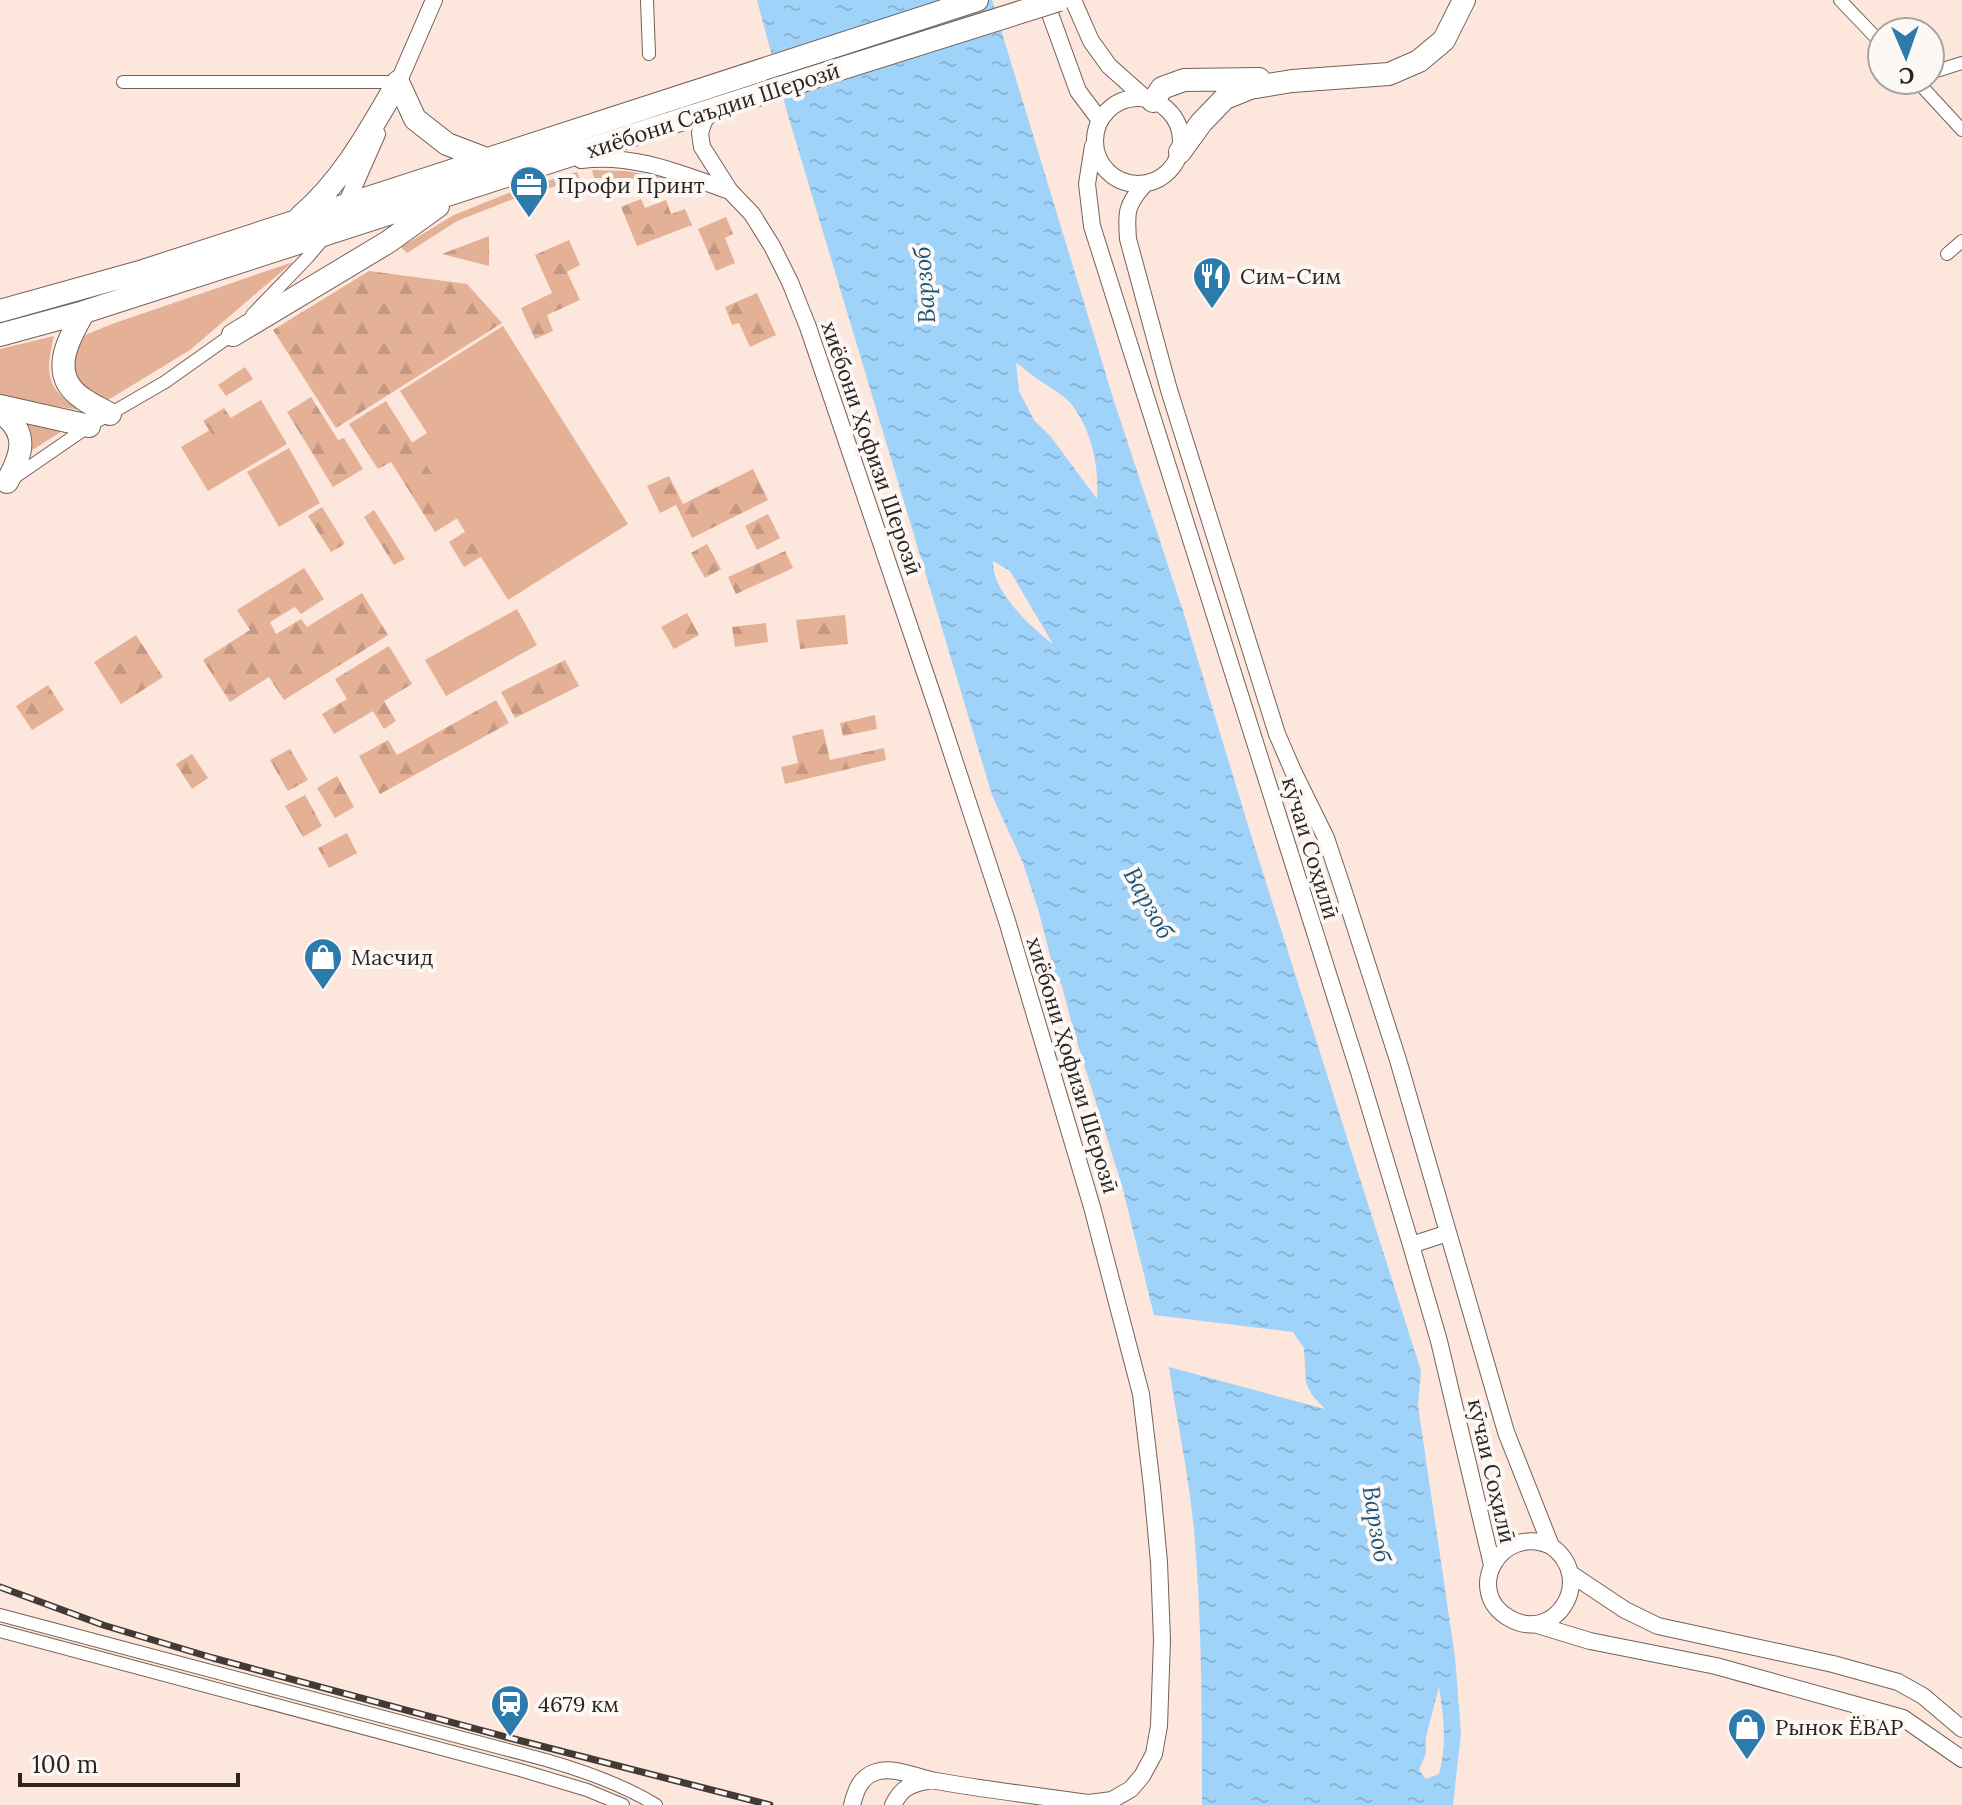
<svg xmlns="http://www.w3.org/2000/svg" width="1962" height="1805" viewBox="0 0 1962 1805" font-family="Lora,serif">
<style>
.green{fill:#e4b196}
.forest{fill:url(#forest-firs)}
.water{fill:url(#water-ripples);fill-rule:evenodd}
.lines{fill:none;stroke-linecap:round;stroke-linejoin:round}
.street-casing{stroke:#756157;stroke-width:14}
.secondary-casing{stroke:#756157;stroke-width:18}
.highway-casing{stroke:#756157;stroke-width:24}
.street{stroke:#fff;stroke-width:12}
.secondary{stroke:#fff;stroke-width:16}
.highway{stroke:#fff;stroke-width:22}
.rail-casing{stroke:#433a35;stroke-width:7}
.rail{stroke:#fcf8f5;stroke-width:4;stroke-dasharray:12;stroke-linecap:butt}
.highway-bridge-casing{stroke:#756157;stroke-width:24;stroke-linecap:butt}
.highway-bridge{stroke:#fff;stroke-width:22}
.labels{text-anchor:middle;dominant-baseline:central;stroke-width:8;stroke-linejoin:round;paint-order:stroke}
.street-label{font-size:22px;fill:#2c2420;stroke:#fcf8f5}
.poi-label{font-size:22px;fill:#2c2420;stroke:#fcf8f5;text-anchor:start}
.water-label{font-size:24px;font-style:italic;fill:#1c557b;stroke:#fcf8f5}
</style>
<defs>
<pattern id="forest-firs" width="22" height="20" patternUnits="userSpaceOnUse" patternTransform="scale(2)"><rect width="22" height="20" fill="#e4b196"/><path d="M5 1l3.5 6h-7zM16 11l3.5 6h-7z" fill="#c49881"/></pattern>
<pattern id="water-ripples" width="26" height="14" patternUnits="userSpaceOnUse" patternTransform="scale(2)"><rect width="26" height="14" fill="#a0d3fa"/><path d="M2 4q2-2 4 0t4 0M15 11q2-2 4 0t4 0" fill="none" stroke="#8ab5d6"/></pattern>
</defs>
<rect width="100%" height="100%" fill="#fde6db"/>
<!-- green -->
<path class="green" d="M592,170l33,1 34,5 39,14 -3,7 -39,-13 -31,-5 -31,-1z
M577,172l3,7 -64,19 -59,23 -50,32 -6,-6 53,-32 60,-24z
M293,262l-103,88 -82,50 -10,-1 -23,-20 -4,-28 12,-15 29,-12z
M503,326l125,198 -120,76 -98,-156 17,-11 -27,-42z
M54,336c-9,38 -8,52 25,74l-79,-13v-48z
M261,400l26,44 -79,47 -27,-44z
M27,423l37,7 -35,22 1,-23z
M289,448l31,55 -41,24 -32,-55z
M517,609l20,36 -91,51 -21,-36z"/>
<!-- forest -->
<path class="forest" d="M641,199l4,9 21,-8 5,14 14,-5 7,16 -55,21 -16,-39z
M726,217l7,17 -8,4 10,25 -19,8 -18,-42z
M489,236v30l-47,-12z
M569,240l11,25 -13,7 13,28 -33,15 6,16 -18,8 -14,-31 31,-15 -17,-38z
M369,271l98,13 35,39 -166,105 -63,-98z
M757,293l19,42 -26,12 -11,-24 -7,2 -7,-18z
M245,367l8,12 -27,17 -8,-11z
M311,397l27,43 6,-2 19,31 -30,18 -46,-75z
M386,401l73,116 -24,15 -44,-70 -13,7 -29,-45z
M224,408l11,16 -21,13 -11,-16z
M753,469l15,31 -76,38 -16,-33 -16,8 -13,-27 22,-10 14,28z
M322,507l23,37 -14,8 -23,-36z
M374,510l31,49 -11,6 -30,-48z
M768,514l12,24 -23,12 -12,-24z
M469,529l15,26 -20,12 -15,-25z
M707,544l14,25 -16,9 -14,-25z
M785,551l8,17 -57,26 -8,-17z
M304,568l20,31 -23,15 -6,-7 -25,15 6,12 25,-15 6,8 55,-34 26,42 -104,65 -15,-23 -39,25 -27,-42 47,-30 -13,-20z
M687,613l12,22 -25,14 -13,-22z
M845,615l3,29 -48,5 -4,-29z
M766,623l2,19 -33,5 -3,-20z
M136,635l27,42 -42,27 -27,-42z
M389,646l23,38 -28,17 12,20 -12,8 -11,-18 -39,23 -12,-20 25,-15 -12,-20z
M565,660l14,26 -64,32 -14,-26z
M48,685l16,25 -32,20 -16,-24z
M496,700l13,23 -129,71 -21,-38 29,-16 9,15z
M875,715l2,14 -34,7 -3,-13z
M823,729l7,31 54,-12 2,12 -101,24 -4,-17 17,-4 -6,-27z
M290,749l18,31 -20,11 -18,-31z
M192,754l16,24 -16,11 -16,-25z
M337,776l17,31 -19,11 -18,-30z
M305,795l17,31 -19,11 -18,-31z
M347,833l10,20 -28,15 -11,-20z"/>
<!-- water -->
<path class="water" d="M757,0h235l121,398 70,213 68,224 170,536 -3,35 37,251 6,76 -8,72h-251c0,-92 0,-183 -8,-275 -5,-54 -17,-108 -25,-163l156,42 -13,-14 -6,-12 -2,-35 -11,-16 -139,-17 -32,-129 -48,-154 -12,-46 -7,-12 -17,-65 -15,-46 -31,-68 -205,-683zM1016,363c7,4 13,10 20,15 14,10 30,17 39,31 18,26 24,60 22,90l-46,-62 -17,-17 -15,-29zM993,561l17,10 43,73c-22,-16 -62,-54 -60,-83zM1439,1687c5,31 8,56 0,87l-13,5 -7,-9 7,-17v-16z"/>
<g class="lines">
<defs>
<path id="street" d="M647,0l2,54
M1840,0l42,44
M1930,73l32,-10
M1916,80l46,50
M123,82h275
M1947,254l15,-13
M252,315l56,-58 16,-19
M15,477l74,-51 76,-44 72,-51
M0,1615l546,145c38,11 76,24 110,45
M0,1631l520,139 67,20 36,15"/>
<path id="secondary" d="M1045,0l33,91 21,28
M1073,0l18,41 18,25 36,32
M395,90l39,-90
M1095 141a43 43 0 1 1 86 0a43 43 0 1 1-86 0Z
M714,109l-10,12 -4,12 2,14 28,44 22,23 20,32 18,36 18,45 129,381 70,213 85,286 49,187 11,93 7,75 3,78 -3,86 -5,28 -12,22 -11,13 -19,11 -23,3c-51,-7 -102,-13 -153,-22 -19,-3 -40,-15 -60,-9 -16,5 -20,18 -24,33
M1093,146l-6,38 5,42 267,846 52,173 28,96 53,224
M581,160c53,-7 100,14 149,31
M1144,185c-18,20 -18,28 -16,54l41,151 108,344 16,37 33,67 16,48 56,174 108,372 45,114c46,33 4,99 -42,72 -46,-26 -9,-95 42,-72
M343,211l34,-77
M1411,1245l37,-12
M1571,1574l54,36 33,16 175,38 65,18 25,14 39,33
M1534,1624l56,17 126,25 187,52 59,41
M893,1805c8,-16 16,-21 34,-24"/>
<path id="highway" d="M398,82l17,37 32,25 42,16
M1153,101l9,-13 22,-8 75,-1
M1180,152l21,-29 24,-25 25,-10 42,-7 97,-7 30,-13 25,-21 20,-40
M301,216c43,-37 69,-86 97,-134
M0,311l143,-40 834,-271
M84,312c-16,27 -36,63 -2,86 9,7 19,11 28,16
M0,335l84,-23 686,-221
M233,335l155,-93 50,-36
M0,406l89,20
M0,412c30,20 22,43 7,70"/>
</defs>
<!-- street casing -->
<use href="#street" class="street-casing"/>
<!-- secondary casing -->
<use href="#secondary" class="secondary-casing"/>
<!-- highway casing -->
<use href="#highway" class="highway-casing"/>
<!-- street -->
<use href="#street" class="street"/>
<!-- secondary -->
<use href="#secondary" class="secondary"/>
<!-- highway -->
<use href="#highway" class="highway"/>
<defs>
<path id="rail" d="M0,1587l103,38 110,33 297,80 260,67"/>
</defs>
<!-- rail casing -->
<use href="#rail" class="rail-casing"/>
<!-- rail -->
<use href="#rail" class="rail"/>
<defs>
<path id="highway-bridge" d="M770,91l289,-91"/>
</defs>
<!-- highway-bridge casing -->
<use href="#highway-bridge" class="highway-bridge-casing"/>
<!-- highway-bridge -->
<use href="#highway-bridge" class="highway-bridge"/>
</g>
<!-- icons -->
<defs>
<symbol id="office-pin" viewBox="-11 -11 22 30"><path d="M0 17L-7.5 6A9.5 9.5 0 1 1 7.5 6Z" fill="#2d7aad" stroke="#fcf8f5"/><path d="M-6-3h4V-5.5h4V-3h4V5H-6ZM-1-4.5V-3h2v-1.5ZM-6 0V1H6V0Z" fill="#fff"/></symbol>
<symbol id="restaurant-pin" viewBox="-11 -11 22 30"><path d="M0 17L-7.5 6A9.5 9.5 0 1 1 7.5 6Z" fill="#2d7aad" stroke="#fcf8f5"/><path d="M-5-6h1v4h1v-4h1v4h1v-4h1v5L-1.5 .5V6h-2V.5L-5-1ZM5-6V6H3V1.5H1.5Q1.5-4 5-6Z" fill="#fff"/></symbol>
<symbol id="shop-pin" viewBox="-11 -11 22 30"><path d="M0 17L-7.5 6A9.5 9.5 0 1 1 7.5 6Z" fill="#2d7aad" stroke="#fcf8f5"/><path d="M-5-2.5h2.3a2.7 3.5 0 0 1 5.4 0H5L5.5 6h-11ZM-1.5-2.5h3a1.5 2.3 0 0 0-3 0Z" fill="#fff"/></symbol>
<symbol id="station-pin" viewBox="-11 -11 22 30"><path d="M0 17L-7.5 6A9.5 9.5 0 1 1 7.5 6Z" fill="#2d7aad" stroke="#fcf8f5"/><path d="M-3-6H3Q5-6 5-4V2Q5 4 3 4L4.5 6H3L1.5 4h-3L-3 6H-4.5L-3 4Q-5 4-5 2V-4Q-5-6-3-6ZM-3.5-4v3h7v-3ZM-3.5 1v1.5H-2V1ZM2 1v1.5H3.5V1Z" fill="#fff"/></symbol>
</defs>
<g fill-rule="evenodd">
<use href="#office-pin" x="507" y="163" width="44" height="60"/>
<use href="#restaurant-pin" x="1190" y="254" width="44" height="60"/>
<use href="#shop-pin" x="301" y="935" width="44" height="60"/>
<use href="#station-pin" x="488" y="1682" width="44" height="60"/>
<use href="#shop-pin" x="1725" y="1705" width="44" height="60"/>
</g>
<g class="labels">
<!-- street labels -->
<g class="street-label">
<text transform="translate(713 110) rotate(-18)">хиёбони Саъдии Шерозӣ</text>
<text transform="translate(872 448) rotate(71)">хиёбони Ҳофизи Шерозӣ</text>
<text transform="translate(1311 848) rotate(73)">кӯчаи Соҳилӣ</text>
<text transform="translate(1073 1065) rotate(73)">хиёбони Ҳофизи Шерозӣ</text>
<text transform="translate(1492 1471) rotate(77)">кӯчаи Соҳилӣ</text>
</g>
<!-- poi labels -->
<g class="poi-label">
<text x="557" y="185">Профи Принт</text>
<text x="1240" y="276">Сим-Сим</text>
<text x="351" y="957">Масчид</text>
<text x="538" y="1704">4679 км</text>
<text x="1775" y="1727">Рынок ЁВАР</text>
</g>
<!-- water labels -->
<g class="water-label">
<text transform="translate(924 285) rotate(-94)">Варзоб</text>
<text transform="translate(1149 903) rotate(61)">Варзоб</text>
<text transform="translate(1377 1524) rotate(81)">Варзоб</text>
</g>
</g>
<!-- north arrow -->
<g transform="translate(1906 56) rotate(178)"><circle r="38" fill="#fcf8f5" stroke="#a9a3a0" stroke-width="2"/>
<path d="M0-6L14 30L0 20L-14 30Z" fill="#2d7aad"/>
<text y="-12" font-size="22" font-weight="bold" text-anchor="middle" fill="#2c2420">С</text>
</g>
<!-- scale -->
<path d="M20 1773v12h218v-12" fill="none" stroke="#2c2420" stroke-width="4"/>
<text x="32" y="1773" font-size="24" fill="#2c2420" stroke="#fcf8f5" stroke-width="6" paint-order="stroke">100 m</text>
</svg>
